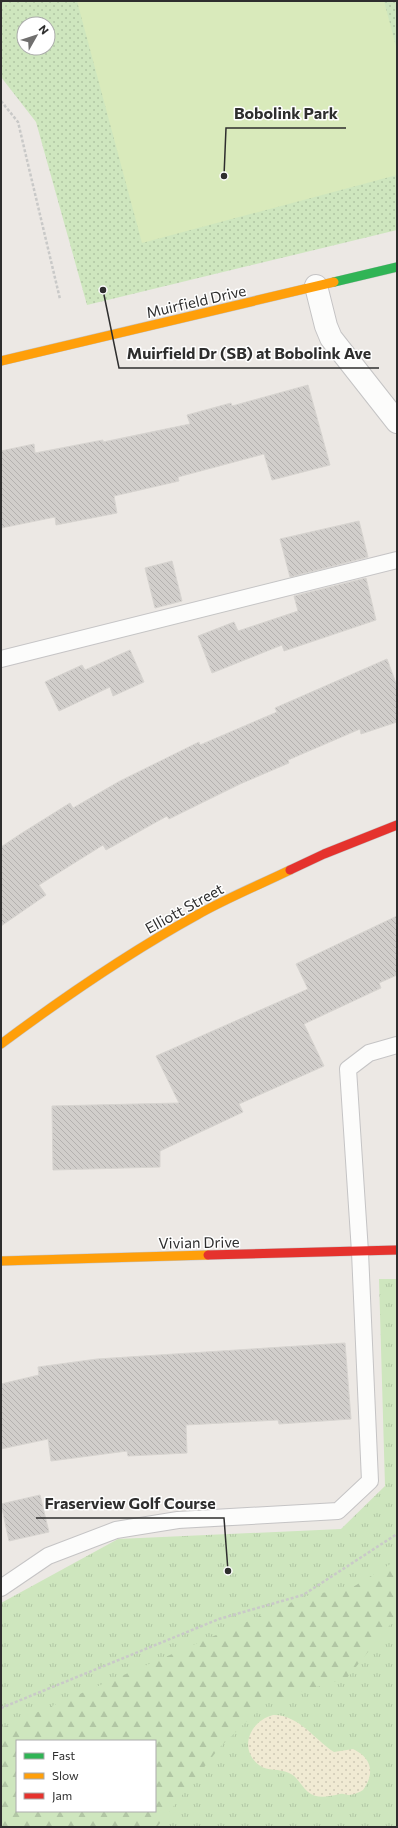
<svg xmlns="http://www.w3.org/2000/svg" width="398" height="1828" viewBox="0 0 398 1828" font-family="Commissioner,sans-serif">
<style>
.grass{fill:url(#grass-tufts);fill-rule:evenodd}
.forest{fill:url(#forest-firs);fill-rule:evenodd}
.sand{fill:url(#sand-dots)}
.park{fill:url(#park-dots);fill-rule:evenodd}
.pitch{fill:#d9eabb}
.building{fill:url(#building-back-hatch);stroke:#d7d4d0}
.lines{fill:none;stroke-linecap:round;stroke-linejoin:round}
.lane-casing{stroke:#c5c4c5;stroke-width:18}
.street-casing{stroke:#c5c4c5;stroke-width:24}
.fast-casing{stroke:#c5c4c5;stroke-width:10}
.slow-casing{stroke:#c5c4c5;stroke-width:10}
.jam-casing{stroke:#c5c4c5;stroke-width:10}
.path{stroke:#c9c9c8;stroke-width:2.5;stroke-dasharray:3 2;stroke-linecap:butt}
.lane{stroke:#fcfcfb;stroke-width:16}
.street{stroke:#fcfcfb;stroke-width:22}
.fast{stroke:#30b455;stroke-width:9}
.slow{stroke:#ff9f0a;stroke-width:9}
.jam{stroke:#e5322d;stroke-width:9}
.labels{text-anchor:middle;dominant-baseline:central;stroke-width:3;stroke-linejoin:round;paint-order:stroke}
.street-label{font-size:15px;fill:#2e2e2e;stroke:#fff}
.leader{fill:none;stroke:#2e2e2e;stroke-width:1.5}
.callout-dot{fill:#2e2e2e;stroke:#fff;stroke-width:1.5}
.callout-label{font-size:16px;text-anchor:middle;font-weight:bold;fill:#2e2e2e;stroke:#fff;stroke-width:3;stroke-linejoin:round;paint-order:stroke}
</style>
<defs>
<pattern id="grass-tufts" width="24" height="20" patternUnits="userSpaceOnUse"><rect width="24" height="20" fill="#cee6be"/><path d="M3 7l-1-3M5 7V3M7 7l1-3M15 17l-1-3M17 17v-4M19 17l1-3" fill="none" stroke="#b1c6a4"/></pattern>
<pattern id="forest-firs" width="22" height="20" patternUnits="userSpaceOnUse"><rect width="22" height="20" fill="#cee6be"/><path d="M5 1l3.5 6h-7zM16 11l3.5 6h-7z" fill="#b1c6a4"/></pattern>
<pattern id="sand-dots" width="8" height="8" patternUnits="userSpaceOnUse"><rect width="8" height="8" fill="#f0ead3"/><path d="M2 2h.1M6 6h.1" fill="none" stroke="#cec9b5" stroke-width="1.8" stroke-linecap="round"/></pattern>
<pattern id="park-dots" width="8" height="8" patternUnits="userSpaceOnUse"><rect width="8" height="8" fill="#cee6be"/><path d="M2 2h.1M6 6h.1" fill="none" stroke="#b1c6a4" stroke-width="1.8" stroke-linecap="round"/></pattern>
<pattern id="building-back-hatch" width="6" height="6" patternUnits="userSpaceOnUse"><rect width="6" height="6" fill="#d1cecb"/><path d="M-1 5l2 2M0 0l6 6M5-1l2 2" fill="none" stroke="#b4b1af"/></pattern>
</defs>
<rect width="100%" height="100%" fill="#ece8e4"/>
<!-- grass -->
<path class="grass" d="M379,1279h18v548h-396v-224l117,-64 223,-10 44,-43zM17,1741h138v70h-138z"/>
<!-- forest -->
<path class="forest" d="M397,1560v56l-50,62 -79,23 -48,46 -63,80 -114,-1 -42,1v-99l305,-132 47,-9zM17,1741h138v70h-138z"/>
<!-- sand -->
<path class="sand" d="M273,1715c25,-1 42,25 61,37l19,-3c19,9 22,24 10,41 -3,2 -10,5 -14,5 -3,0 -5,-2 -9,-1 -11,2 -22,6 -32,-2 -7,-6 -11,-16 -19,-19 -10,-5 -21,-1 -30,-8 -21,-16 -9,-44 14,-50z"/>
<!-- park -->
<path class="park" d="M1,1h396v229l-310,75 -51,-183 -35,-45zM24,24h24v24h-24z"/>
<!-- pitch -->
<path class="pitch" d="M77,1h307l13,49v125l-255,68z"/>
<!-- building -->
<path class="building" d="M308,385l22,80 -58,15 -8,-26 -86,23 1,4 -65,15 3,17 -61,12 -1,-8 -54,11v-77l33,-7 1,9 68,-13v2l87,-18 -3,-9 44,-12 1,3z
M359,521l9,36 -78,20 -10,-38z
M172,561l10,40 -27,7 -10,-40z
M366,578l10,42 -92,31 -2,-6 -70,28 -14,-37 36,-14 4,9 60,-20 -4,-15z
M130,650l14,32 -31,14 -3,-9 -51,24 -14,-29 37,-17 3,5z
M387,659l10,27v36l-36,12 -1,-5 -72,31 1,3 -49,21 -71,35 -2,-3 -61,34 -3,-5 -64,40 7,10 -45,31v-79l21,-14 48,-30 3,5 47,-27 79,-39 1,3 77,-33 -2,-4z
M397,916v59l-18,8 2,5 -77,36 20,42 -85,38 4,8 -83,39v16l-107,3 -1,-64 127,-3 -23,-47 152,-67 -12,-25z
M345,1343l6,76 -72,5 -1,-4 -92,5 1,28 -59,3 -1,-5 -76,10 -3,-22 -47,10v-65l38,-9 -1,-8 59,-8z
M40,1495l9,37 -40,9 -8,-37z"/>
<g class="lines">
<defs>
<path id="lane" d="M1,659l396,-99
M1,1588l47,-32 68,-26 62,-10 160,-9 32,-30 -10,-229 -12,-183 21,-16 28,-8"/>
<path id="street" d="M316,286l10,40 5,12 66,84"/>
<path id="fast" d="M334,282l63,-15"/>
<path id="slow" d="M1,361l333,-79
M1,1044c63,-47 127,-91 196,-129 30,-17 62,-30 93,-45
M1,1261l207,-6"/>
<path id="jam" d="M290,870l34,-16 73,-29
M208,1255l189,-5"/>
</defs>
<!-- lane casing -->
<use href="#lane" class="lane-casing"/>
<!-- street casing -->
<use href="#street" class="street-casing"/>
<!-- fast casing -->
<use href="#fast" class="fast-casing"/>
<!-- slow casing -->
<use href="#slow" class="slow-casing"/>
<!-- jam casing -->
<use href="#jam" class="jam-casing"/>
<!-- path -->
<path class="path" d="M1,101l17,21 42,177
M1,1708l218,-89 84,-24 94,-61"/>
<!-- lane -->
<use href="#lane" class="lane"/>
<!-- street -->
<use href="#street" class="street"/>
<!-- fast -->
<use href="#fast" class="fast"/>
<!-- slow -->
<use href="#slow" class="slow"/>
<!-- jam -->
<use href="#jam" class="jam"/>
</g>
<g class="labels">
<!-- street labels -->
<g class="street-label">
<text transform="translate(196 301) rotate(-13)">Muirfield Drive</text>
<text transform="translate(184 908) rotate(-29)">Elliott Street</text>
<text transform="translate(199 1242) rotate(-1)">Vivian Drive</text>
</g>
</g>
<!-- callouts -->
<path class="leader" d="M224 176L226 128H346M103 290L119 368H379M228 1571L224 1518H36"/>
<g class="callout-dot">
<circle cx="224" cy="176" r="4"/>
<circle cx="103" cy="290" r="4"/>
<circle cx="228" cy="1571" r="4"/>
</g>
<g class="callout-label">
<text x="286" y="119">Bobolink Park</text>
<text x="249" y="359">Muirfield Dr (SB) at Bobolink Ave</text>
<text x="130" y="1509">Fraserview Golf Course</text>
</g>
<!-- border -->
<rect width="398" height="1828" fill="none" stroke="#2e2e2e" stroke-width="4"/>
<!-- legend -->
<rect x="16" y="1740" width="140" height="72" fill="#ffffff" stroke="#ababab"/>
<rect x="24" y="1753" width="20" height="6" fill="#30b455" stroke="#ababab"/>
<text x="52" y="1760" font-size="12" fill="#2e2e2e">Fast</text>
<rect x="24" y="1773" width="20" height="6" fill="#ff9f0a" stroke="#ababab"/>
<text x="52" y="1780" font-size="12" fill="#2e2e2e">Slow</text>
<rect x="24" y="1793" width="20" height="6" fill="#e5322d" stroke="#ababab"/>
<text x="52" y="1800" font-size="12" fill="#2e2e2e">Jam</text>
<!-- north arrow -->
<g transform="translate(36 36) rotate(51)"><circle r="19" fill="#ffffff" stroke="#ababab"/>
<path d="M0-3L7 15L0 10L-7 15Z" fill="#706f6e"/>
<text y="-6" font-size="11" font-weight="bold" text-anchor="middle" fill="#2e2e2e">N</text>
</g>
</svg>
